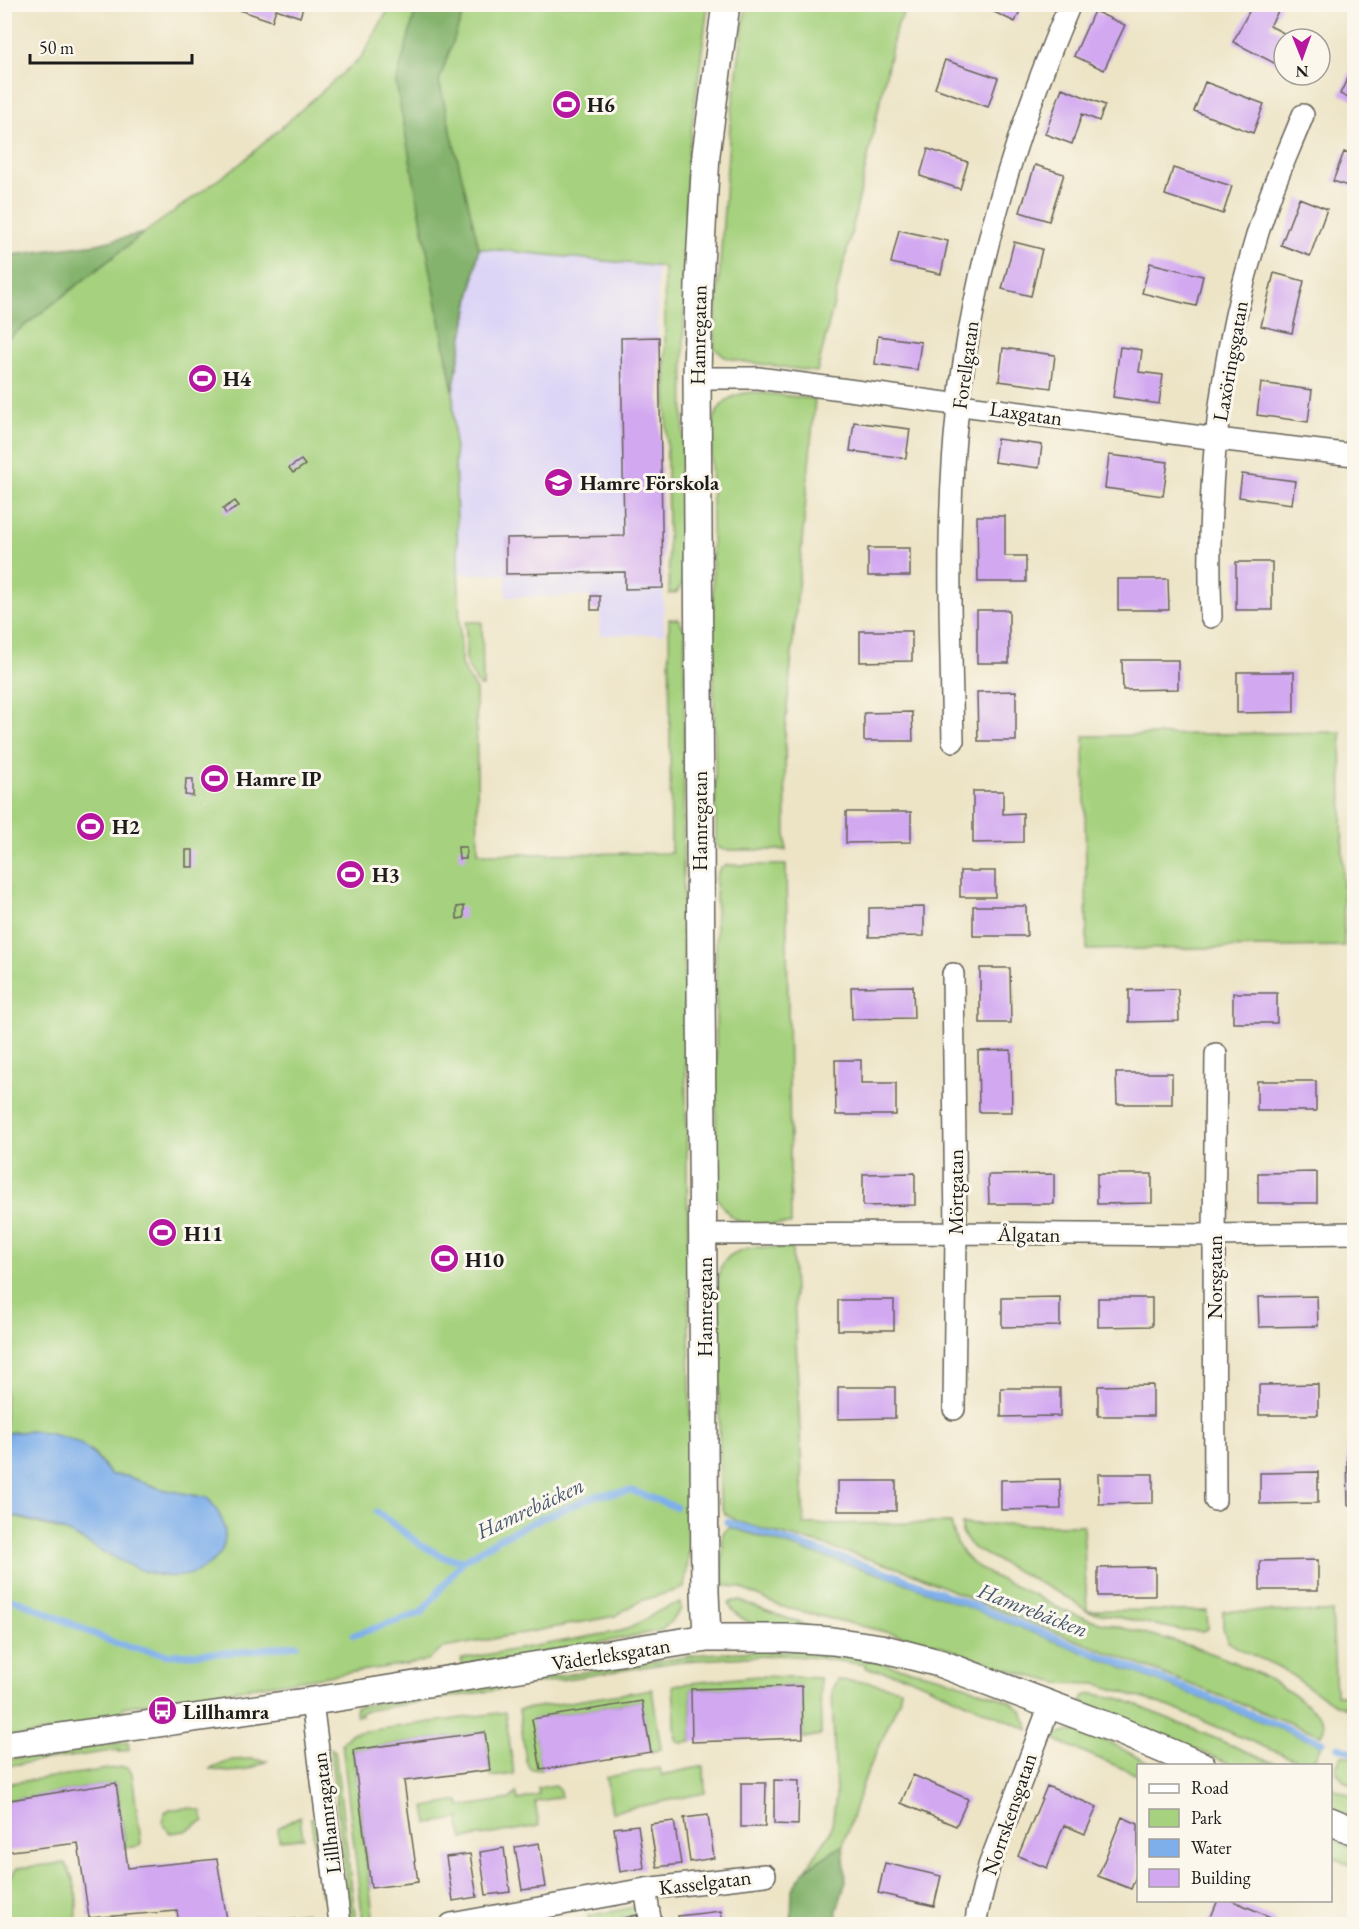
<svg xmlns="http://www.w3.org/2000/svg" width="1359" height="1929" viewBox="0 0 1359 1929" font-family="'EB Garamond',serif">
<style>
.built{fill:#ddd5f6}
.green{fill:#a6d17e;stroke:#61764d;stroke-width:1.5}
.forest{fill:#84b36d;stroke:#506844;stroke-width:1.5}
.water{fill:#7eafea;stroke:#4d6683;stroke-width:1.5}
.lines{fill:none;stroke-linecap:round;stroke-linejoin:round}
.stream{stroke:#7eafea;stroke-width:7}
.building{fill:#d2a8f1}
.minor-casing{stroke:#656258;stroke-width:24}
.tertiary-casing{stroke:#656258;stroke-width:30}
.minor{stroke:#fff;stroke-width:21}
.tertiary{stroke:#fff;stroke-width:27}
.labels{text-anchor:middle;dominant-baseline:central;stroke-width:6;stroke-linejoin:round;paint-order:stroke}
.poi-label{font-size:21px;font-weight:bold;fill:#1c1c1c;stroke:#fbf7ec;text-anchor:start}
.street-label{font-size:21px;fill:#1c1c1c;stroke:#fbf7ec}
.water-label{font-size:22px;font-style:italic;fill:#43576e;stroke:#fbf7ec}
</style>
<rect width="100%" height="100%" fill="#fbf7ec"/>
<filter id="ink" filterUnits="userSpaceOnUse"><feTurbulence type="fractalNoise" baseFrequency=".0167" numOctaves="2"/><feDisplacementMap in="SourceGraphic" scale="12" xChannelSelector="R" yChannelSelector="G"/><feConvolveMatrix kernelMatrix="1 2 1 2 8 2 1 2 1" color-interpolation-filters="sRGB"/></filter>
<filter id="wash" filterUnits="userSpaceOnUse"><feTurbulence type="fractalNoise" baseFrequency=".008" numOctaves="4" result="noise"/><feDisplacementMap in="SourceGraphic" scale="24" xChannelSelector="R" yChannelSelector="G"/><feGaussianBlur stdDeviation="1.35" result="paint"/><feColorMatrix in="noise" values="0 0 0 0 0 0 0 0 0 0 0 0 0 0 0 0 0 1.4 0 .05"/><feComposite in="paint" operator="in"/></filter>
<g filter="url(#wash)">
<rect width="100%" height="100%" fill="#ede4c6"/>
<!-- built -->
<path class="built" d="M479,248l178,18 7,368 -64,1v-25h-9l-1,-14 -84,1v-23h-47l-6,-183z"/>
<!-- green -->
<path class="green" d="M391,5h317l-20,151 -4,113 -1,314 -6,9 -8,2 -5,-327 -185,-19 -26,143 8,274 15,25 2,162 7,2 186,-1 -2,-234h9l7,11 -2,238 8,603 -1,75 -6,42 -44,13 -25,15 -171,32 -18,13 -303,46 1,12 -119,20v-225l60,17 80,41 63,-74 -47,-9 -35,-13 -15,-1 -17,-22 -60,-22 -29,2v-1092l139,-108 97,-70 121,-107z
M746,5h162l-12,23 -44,202 -35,142 -78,-11 -14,-4 -11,-9 16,-223z
M754,392l61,7 -30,332 1,119h-61l-6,-2 -3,-4 -5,-408c3,-29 14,-42 43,-44z
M466,622h16l1,65 -4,-1 -13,-23z
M1341,732l3,214 -257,4 -3,-214z
M726,865h60l5,359c-36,0 -58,8 -75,-29v-317l4,-10z
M752,1247l40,1 12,276 147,-1c3,11 6,25 14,33 17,18 46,28 67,38 14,7 27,16 41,20 32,11 65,17 97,26 47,13 96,33 135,63 10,8 26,19 16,32l-338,-131 -76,-33 -90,-28 -62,-16 -18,-6 -12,-7 -5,-15 -2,-223c5,-20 15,-24 34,-29z
M962,1524l121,1 4,85 120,1 1,18 -6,2 -22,-1 -93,-19 -15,-11 -99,-52 -11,-15z
M729,1527l166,52 426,166 -9,20h-5l-137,-58 -73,-23 -39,-1 -32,-8 -91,-31 -156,-38 -38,-18 -16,-3 -3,-14 1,-38z
M733,1601h7l68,25c-32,0 -59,8 -80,-22z
M680,1603l1,6 -5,7 -14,14 -37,8 -162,29 -2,-8 160,-28c22,-6 38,-25 59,-28z
M1223,1611l109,1 4,83h18v14c-27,-3 -53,-30 -77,-43 -17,-8 -35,-14 -50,-25l-4,-14z
M760,1651h53l45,7 83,19 68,24 13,10 7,19 -121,-53 -42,-9 1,-3 -47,-7 -39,-3 -99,6 -289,45 -33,6 1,3 -5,1 -1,-9 294,-45 55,-8z
M757,1676l63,2 1,57 -18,3 -2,-52 -110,3 1,53 -12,1 -4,-3 -3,-55z
M837,1680l29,2 35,7 -2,12 -34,77 -22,67 -37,24 25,-38 5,-35 -4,-107z
M652,1689l9,60 -10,3 -10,-51 -108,18 8,51 -11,-1 -4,-8 -7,-51z
M1093,1694l29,5 156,66h-45l-152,-63 3,-6z
M505,1712l9,62 -23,3 -6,-45 -132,18 21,174h-9l-2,-2 -21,-179 10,-10z
M1071,1731c28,4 56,20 80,34l-13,1v9l-85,-36 6,-5z
M128,1742l1,8 -10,2v-2l-114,16v-6z
M330,1748l5,3 21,173h-5z
M1342,1755l12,3v28c-9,-4 -15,-7 -19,-18z
M251,1759l16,2c-19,10 -36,14 -57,8l22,-9z
M704,1766l1,27 -93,19 -6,-35 54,-9 2,7z
M123,1767l6,2 3,5 9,68 -2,4 -13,2 -10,-65 -111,18 -1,-17z
M555,1785l4,3 2,9 -26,5 4,24 -76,13 -4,-15 2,-6 -33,6 -3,-17 34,-6 1,6 50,-8 6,-6 2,7 21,-5 -1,-7z
M1330,1787l24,10v22l-23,-11z
M170,1809l20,-1 12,3 2,10 -19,10 -15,2 -8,-11 3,-10z
M300,1816l3,22 -24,2 -1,-12z
M311,1818l6,2 8,75 -4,1z
M1330,1838l24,10v19l-23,-10z
M65,1863c13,20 13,38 11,61h-71v-39l12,-17z
M636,1907l1,8 -16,3 1,6h-32l-2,-8z
M307,1913v11h-10v-5l-36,3v2h-7v-7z"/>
<!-- forest -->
<path class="forest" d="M417,5h49l-27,76 40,167 -26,143 -57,-308z
M144,233l-139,108v-85l92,-12z
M843,1845l3,36 -9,29 -1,14h-45l1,-35 14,-20z"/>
<!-- water -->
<path class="water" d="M34,1431c43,8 49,9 77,44l15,1 35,13 47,9c13,17 23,32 13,54 -3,6 -10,11 -16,15 -43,30 -100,-18 -139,-35 -19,-8 -41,-13 -61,-18v-81z"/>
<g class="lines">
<!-- stream -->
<path class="stream" d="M377,1512l44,33 23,12 19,4
M727,1522l165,52 430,168
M4,1597l18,5 95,42 52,11 71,-3 56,-7
M354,1635l67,-22 42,-52 39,-24 40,-19 56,-23 35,-4 43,16
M1338,1747l16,5"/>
</g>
<g id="blocks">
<!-- building -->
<path class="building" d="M304,4l-4,13 -24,-8 -4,12 -47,-16z
M977,4h46l-8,18z
M1253,4h24l4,2 -11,20 25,13h-11v29l-51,-26z
M1094,11l31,14 -21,45 -30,-14z
M945,60l53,18 -10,29 -53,-19z
M1354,64v37l-14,-7z
M1205,82l59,22 -11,29 -59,-22z
M1062,88l43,17 -6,16 -17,-7 -10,30 -27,-10z
M928,149l40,13 -8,27 -40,-13z
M1344,152l10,4v32l-21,-7z
M1035,165l29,9 -15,47 -29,-9z
M1173,168l59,18 -9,28 -58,-19z
M1299,198l28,11 -17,47 -29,-11z
M899,230l49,11 -7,33 -50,-11z
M1014,242l28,7 -11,47 -29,-7z
M1150,263l53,13 -7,30 -54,-13z
M1274,273l30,8 -12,52 -31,-7z
M878,336l43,6 -4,28 -42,-6z
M659,337l4,251 -38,1v-17l-119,2v-36l118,-2 -3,-198z
M1120,347l22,3 -3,22 24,3 -4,29 -46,-7z
M1003,348l52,7 -4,33 -52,-7z
M1261,383l51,7 -4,32 -51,-7z
M854,422l56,7 -4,29 -56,-7z
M997,439l45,6 -3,23 -45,-6z
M1109,455l59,7 -5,34 -58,-8z
M301,460l4,5 -12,8 -4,-5z
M1242,474l53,7 -3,23 -53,-7z
M235,501l4,5 -13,8 -3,-5z
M977,516h28v40h21v26h-48z
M868,548h42v28h-42z
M1236,562h36v48h-36z
M1118,579h50l1,31h-51z
M591,596h9v14h-9z
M977,610h32v53h-32z
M860,631h52v30l-52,1z
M1122,660h56v29l-55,1z
M1237,672h57v40l-57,1z
M1016,691v50h-38l-1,-49z
M912,712l1,29h-49v-28z
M186,779h7v17l-8,-1z
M973,791h30v23l20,-1v29l-50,1z
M846,812h65v30l-65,1z
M458,847h8v12h-7z
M186,850h7v17h-7z
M960,871h35v26h-35z
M464,906v12l-7,1v-12z
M973,906h53l1,30h-54z
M924,907v29l-55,1v-29z
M980,968h30l1,55h-31z
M913,986l1,32 -62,1 -1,-32z
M1178,989l1,32 -50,1v-32z
M1233,993h44v30h-44z
M1011,1050l1,62h-33l-1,-61z
M835,1060h26v23h35v32h-60z
M1116,1073h56v31h-55z
M1257,1081h59v30h-59z
M1317,1172v31h-59v-30z
M915,1173v32l-52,1v-32z
M1054,1174v30h-65l-1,-29z
M1097,1174h55v29l-55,1z
M1317,1296l1,30 -59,1 -1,-30z
M1060,1297v29l-58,1v-29z
M1098,1298h54v28l-54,1z
M838,1300h56v30h-56z
M1318,1384v31h-59v-30z
M1153,1385v31h-55v-30z
M838,1387h57v31l-57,1z
M1001,1388h59v28l-59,1z
M1347,1449h7v56h-6z
M1318,1472v31l-58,1v-31z
M1098,1474h55v29l-54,1z
M1060,1479l1,30 -60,1v-30z
M838,1481h58v30h-58z
M1318,1560v30h-58v-29z
M1155,1567v29h-57v-28z
M802,1686l1,52 -111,4 -1,-53z
M642,1701l9,51 -110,18 -9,-51z
M485,1732l5,38 -86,11 14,101 -47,6 -18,-138z
M913,1775l55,24 -12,27 -55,-23z
M774,1780l25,1 -1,44 -24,-1z
M116,1783l12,85 89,-9 10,61 -48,4 -2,-13 -88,7 -11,-75 -74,9v-51z
M741,1783h25l-1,44h-24z
M1047,1786l50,21 -12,27 -21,-9 -17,43 -29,-12z
M708,1815l6,43 -24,4 -6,-44z
M1122,1817l16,7v47l-7,18 -33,-13z
M674,1821l7,43 -24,3 -7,-43z
M638,1825l6,43 -24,4 -6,-44z
M539,1843l7,44 -24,3 -7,-43z
M504,1848l6,44 -24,3 -6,-43z
M470,1854l7,43 -24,4 -7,-44z
M885,1863l56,13 -7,30 -56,-13z
M1218,1900h13l44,19 -2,5h-65z
M721,1911l2,13h-44l-1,-8z
M637,1915l2,9h-17l-1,-5z
M297,1919v5h-36v-3z"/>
</g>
</g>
<g filter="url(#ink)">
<use href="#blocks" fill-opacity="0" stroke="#656258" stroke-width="1.5"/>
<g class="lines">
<defs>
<path id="minor" d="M697,378h61l459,61 137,16
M1211,617c-6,-140 11,-284 58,-418 10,-28 23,-56 34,-84
M953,741c-2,-92 -6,-185 0,-277 10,-159 54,-313 117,-460
M953,974l3,259 -2,176
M703,1234l253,-1 258,2 140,-2
M1215,1500l-1,-265 2,-181
M312,1702l28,222
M645,1889l6,35
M451,1924l194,-35 120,-14
M976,1924l1,-10 12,-48 61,-161"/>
<path id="tertiary" d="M707,1638l-2,-46 -8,-1214 2,-95 7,-129 20,-150
M4,1745l330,-47 373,-60h80l45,3 49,7 58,15 181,68 82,35
M1330,1821l24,10"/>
</defs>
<!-- minor casing -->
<use href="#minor" class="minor-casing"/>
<!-- tertiary casing -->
<use href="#tertiary" class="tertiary-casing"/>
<!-- minor -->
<use href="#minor" class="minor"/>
<!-- tertiary -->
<use href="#tertiary" class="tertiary"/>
</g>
</g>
<!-- icons -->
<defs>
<symbol id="stadium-disc" viewBox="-11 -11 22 22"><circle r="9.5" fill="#b5179e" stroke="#fbf7ec"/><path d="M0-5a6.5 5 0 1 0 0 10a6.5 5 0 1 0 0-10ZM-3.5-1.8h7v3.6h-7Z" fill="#fff"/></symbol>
<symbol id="school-disc" viewBox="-11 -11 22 22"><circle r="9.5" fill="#b5179e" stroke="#fbf7ec"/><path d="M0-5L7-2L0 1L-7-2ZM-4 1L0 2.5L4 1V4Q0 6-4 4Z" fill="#fff"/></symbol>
<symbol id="bus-disc" viewBox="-11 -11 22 22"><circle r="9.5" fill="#b5179e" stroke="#fbf7ec"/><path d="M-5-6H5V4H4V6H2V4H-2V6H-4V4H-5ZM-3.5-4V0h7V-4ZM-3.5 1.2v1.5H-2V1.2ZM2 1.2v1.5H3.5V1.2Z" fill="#fff"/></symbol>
</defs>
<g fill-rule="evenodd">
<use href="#stadium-disc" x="550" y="88" width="33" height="33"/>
<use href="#stadium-disc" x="186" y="362" width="33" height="33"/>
<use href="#school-disc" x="542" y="466" width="33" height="33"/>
<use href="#stadium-disc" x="198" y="762" width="33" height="33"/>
<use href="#stadium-disc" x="74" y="810" width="33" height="33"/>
<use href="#stadium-disc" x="334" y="858" width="33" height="33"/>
<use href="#stadium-disc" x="146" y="1216" width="33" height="33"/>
<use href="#stadium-disc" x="428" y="1242" width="33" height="33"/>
<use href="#bus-disc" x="146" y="1694" width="33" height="33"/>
</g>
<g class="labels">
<!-- poi labels -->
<g class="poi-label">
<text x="587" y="104">H6</text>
<text x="223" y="378">H4</text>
<text x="580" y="482">Hamre Förskola</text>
<text x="236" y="778">Hamre IP</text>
<text x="112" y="826">H2</text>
<text x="372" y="874">H3</text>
<text x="184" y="1233">H11</text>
<text x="465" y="1259">H10</text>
<text x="183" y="1711">Lillhamra</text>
</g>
<!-- street labels -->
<g class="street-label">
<text transform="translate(698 335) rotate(-89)">Hamregatan</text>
<text transform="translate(1230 361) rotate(-80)">Laxöringsgatan</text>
<text transform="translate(965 365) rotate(-82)">Forellgatan</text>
<text transform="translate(1026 413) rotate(8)">Laxgatan</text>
<text transform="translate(699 821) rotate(-90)">Hamregatan</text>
<text transform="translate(955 1192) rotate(-90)">Mörtgatan</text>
<text transform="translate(1029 1234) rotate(1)">Ålgatan</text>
<text transform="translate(1214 1277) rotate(-90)">Norsgatan</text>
<text transform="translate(704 1307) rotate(-90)">Hamregatan</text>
<text transform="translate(611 1654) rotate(-9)">Väderleksgatan</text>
<text transform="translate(326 1813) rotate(-97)">Lillhamragatan</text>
<text transform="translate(1009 1814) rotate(-71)">Norrskensgatan</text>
<text transform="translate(705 1882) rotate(-7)">Kasselgatan</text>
</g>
<!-- water labels -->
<g class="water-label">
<text transform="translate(530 1508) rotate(-25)">Hamrebäcken</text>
<text transform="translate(1033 1610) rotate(21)">Hamrebäcken</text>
</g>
</g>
<!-- margin -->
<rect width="1359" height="1929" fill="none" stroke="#fbf7ec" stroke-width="24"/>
<!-- legend -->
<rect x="1137" y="1764" width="195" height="138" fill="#fbf7ec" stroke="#a29f99" stroke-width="1.5"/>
<rect x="1149" y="1784" width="30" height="9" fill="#ffffff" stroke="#a29f99" stroke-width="1.5"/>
<text x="1191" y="1794" font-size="18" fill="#1c1c1c">Road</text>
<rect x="1149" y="1809" width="30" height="18" fill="#a6d17e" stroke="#a29f99" stroke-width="1.5"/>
<text x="1191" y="1824" font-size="18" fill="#1c1c1c">Park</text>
<rect x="1149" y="1839" width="30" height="18" fill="#7eafea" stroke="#a29f99" stroke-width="1.5"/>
<text x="1191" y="1854" font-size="18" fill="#1c1c1c">Water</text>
<rect x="1149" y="1869" width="30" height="18" fill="#d2a8f1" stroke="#a29f99" stroke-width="1.5"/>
<text x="1191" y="1884" font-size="18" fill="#1c1c1c">Building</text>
<!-- north arrow -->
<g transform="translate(1302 57) rotate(179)"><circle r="28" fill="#fbf7ec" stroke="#a29f99" stroke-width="1.5"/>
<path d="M0-4.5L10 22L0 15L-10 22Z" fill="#b5179e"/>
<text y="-9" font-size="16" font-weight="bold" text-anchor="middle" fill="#1c1c1c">N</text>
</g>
<!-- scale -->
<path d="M30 54v9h162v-9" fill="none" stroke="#1c1c1c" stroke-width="3"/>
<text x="39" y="54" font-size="18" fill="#1c1c1c" stroke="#fbf7ec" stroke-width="4.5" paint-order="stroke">50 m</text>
</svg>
